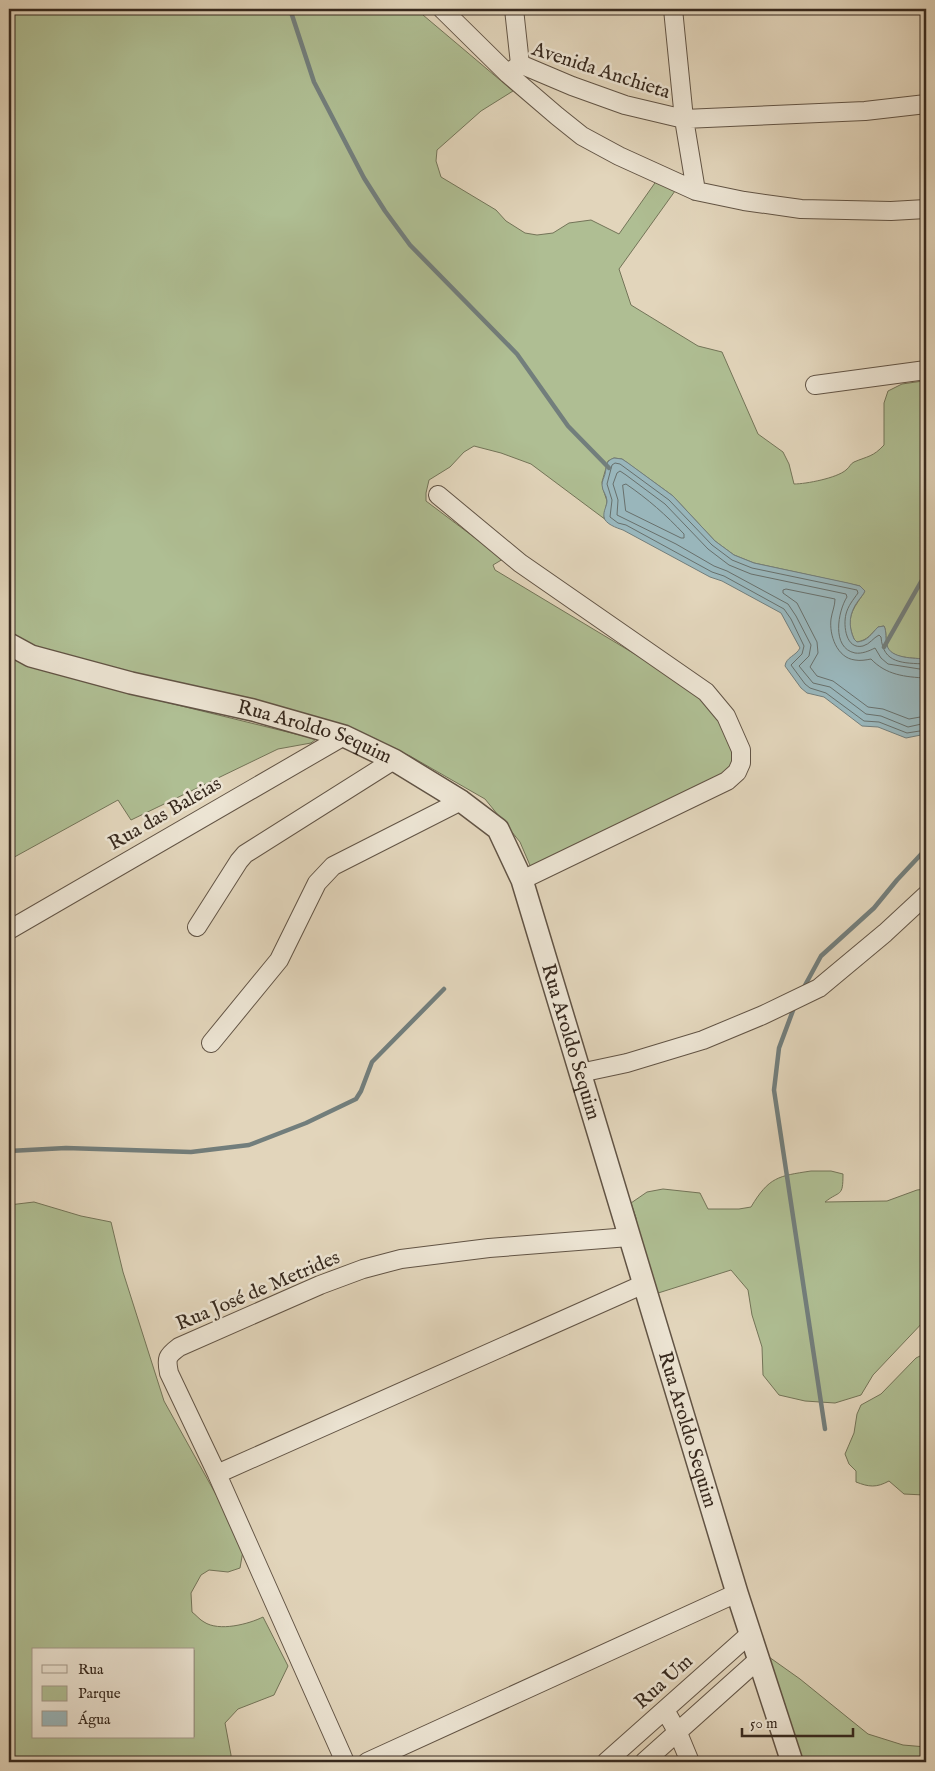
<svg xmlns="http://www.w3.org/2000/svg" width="935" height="1771" viewBox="0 0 935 1771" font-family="'IM FELL English',serif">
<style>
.green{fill:#afbe93;stroke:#737458;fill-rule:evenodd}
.water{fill:#99b6bb;stroke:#727e7c}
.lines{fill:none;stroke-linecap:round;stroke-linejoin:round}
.shore{stroke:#68706c;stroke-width:1}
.stream{stroke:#727e7c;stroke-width:4.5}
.minor-casing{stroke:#625445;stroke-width:20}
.tertiary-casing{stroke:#625445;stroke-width:24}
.minor{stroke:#ece4d3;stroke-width:18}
.tertiary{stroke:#ece4d3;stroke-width:21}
.labels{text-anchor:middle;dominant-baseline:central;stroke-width:5;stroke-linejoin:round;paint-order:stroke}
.street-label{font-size:20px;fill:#37291e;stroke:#ece4d3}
</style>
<rect width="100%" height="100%" fill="#e2d5bb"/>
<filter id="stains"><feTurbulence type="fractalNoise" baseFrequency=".004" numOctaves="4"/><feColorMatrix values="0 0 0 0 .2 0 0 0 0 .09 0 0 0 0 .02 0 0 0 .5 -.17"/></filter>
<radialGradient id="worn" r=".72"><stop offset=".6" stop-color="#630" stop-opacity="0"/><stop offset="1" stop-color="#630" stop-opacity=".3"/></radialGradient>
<!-- green -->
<path class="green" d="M9,9h409l5,6 90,76 -32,20 -44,39 -1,11 5,16 55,33 10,11 19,12 12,2 16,-2 16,-10 22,-3 28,14 38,-54 18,11 -56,78 12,36 67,41 24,6 36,82 25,18 6,12 5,20c12,0 43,-6 52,-14 4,-3 4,-6 8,-8 14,-6 19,-5 30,-17v-42l4,-12 14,-7 21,-3 3,6v272c-11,-1 -36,0 -39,-13 -2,-7 0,-14 -3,-20l-6,1c-7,7 -10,13 -21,15l-3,-3c-9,-21 -1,-30 10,-46v-3l-4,-4 -106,-23 -20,-8 -19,-14 -42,-45 -51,-37 -8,-1 -6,3 -6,21 1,7 4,12 -3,17 6,5 -79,-59 -30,-11 -27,-7 -10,6 -14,15 -21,13 -3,13v8l77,58 -10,6 2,5 163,98 51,37 24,37 1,33 -202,95 -12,-28 -35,-43 -75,-43 -93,-38 -251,-59 -44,-17 -13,-7z
M9,657l17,8 74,21 216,53 -5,4 -33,6 -147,71 -13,-20 -109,60z
M811,1171h20l12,3c0,24 -3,16 -18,28l62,-1 30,-11 9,-1v130l-53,56 -12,20 -26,8 -30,-2 -26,-6 -16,-20 -1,-28 -10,-32 -4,-25 -17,-20 -76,24 -14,-46 -5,-30 -5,-15 16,-11 16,-3 37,4 8,16h31l12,-2c18,-30 27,-31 60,-36z
M34,1202l47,14 30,6 12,50 41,129 80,144 -4,23 -12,4 -19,-2 -8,5 -10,18 1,19c4,3 8,8 12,10 15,10 45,2 59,-5l25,49 -14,29 -36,14 -13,14 6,32v7h-222v-557zM34,1650h160v87h-160z
M926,1353v145l-2,-3 -20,-1 -15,-13c-13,7 -20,6 -33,1v-11l-7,-7 -4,-10 9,-21 3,-19 4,-9 20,-11 35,-36z
M769,1657l31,22 68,55 35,11 23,2v15h-123z"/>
<!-- water -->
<path class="water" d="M614,458l8,1 6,4 45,33 42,45 19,14 20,8 94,20 12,3 5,5c-2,4 -4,6 -7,10 -9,12 -10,25 -4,38l3,3c11,-1 14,-8 21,-15l6,-1c3,6 1,13 3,19 3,14 28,13 39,14v75l-20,4 -28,-11 -16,-1 -38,-29 -17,-4 -6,-5 -16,-22c1,-9 11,-10 15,-18l-19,-35 -59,-32 -12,-4 -87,-47c-6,-2 -18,-6 -19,-13 -1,-6 3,-11 3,-16 0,-6 -5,-10 -5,-16 0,-4 2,-7 3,-11 2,-8 0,-13 9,-16z"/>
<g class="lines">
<!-- shore -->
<path class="shore" d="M623,485l3,-1c22,15 40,31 58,50v4h-3l-55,-27z
M926,664c-23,-1 -43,0 -45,-27l-2,-2c-6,3 -9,9 -16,11 -17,4 -20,-20 -17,-32 2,-8 7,-14 12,-21l-1,-3 -105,-22 -20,-8 -20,-15 -43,-45 -49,-36 -5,-1 -3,2 -5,19 5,16 -2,17 8,6 8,2 86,47 12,4 60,33 7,10 13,27 -2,8 -11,11 14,19 5,4 16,5 38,28 15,1 28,11 19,-3
M926,670l-38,-6 -7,-6 -6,-10c-6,3 -13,6 -20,5 -24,-5 -17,-42 -8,-56l-1,-3 -95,-20 -22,-9 -21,-16 -43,-45 -39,-29 -6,-4 -3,2 -4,11 5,16 -1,15 59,29 38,22 13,5 61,33 8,12 15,29 -2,11 -10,10 14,17 17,4 36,27 15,2 27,11 18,-4
M926,678c-21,-1 -40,-3 -55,-19 -5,1 -11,2 -16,1 -18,-2 -26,-25 -24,-41 1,-7 4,-13 4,-20l-49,-10 -3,1v3l14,10 20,39 1,11 -8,14 7,9 16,5 35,26 15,2 26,10 17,-3"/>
<!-- stream -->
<path class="stream" d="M290,9l24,73 50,96 21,33 25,34 107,109 51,72 41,42
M884,647l42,-74
M803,989l18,-33 53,-48 23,-28 29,-31
M795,1005l-16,43 -5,42 51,339
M9,1151l57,-3 125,4 58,-7 57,-22 50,-24 5,-8 11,-29 72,-73"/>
<defs>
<path id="minor" d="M442,9l66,65 12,-10 52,22 53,19 59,14 181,-8 61,-7
M514,9l6,55
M673,9l11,110 12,72
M508,74l49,42 25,20 37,20 77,35 48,10 57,8 90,2 35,-2
M815,385l111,-15
M438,495l82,68 186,129 20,24 15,34v13l-4,9 -10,9 -205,99
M197,927l42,-66 6,-7 149,-94
M9,930l335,-194
M211,1043l68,-83 38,-77 16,-17 128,-65
M580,1073l47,-10 76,-23 60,-25 56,-27 66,-55 41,-38
M217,1474l427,-190
M665,1710l13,23 12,29
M345,1762l-128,-288 -48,-101c-3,-15 -2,-17 10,-26l141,-62 43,-16 38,-10 88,-11 140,-11
M367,1762l370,-169
M606,1762l145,-129
M644,1762l115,-103"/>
<g id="tertiary">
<path id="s1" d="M9,644l22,12 100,27 122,27 91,26 50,24 67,41 37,28 24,51 215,713 55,169"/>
</g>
</defs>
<!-- minor casing -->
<use href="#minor" class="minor-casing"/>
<!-- tertiary casing -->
<use href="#tertiary" class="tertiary-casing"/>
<!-- minor -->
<use href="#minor" class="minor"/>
<!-- tertiary -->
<use href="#tertiary" class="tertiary"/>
</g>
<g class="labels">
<!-- street labels -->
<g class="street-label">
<text transform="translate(601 71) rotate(18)">Avenida Anchieta</text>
<text stroke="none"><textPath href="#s1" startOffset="319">Rua Aroldo Sequim</textPath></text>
<text transform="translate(165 814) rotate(-30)">Rua das Baleias</text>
<text stroke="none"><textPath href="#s1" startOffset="754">Rua Aroldo Sequim</textPath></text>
<text transform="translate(258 1291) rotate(-23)">Rua José de Metrides</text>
<text stroke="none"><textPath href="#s1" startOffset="1159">Rua Aroldo Sequim</textPath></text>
<text transform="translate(664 1682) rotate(-42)">Rua Um</text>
</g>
</g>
<!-- margin -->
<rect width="935" height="1771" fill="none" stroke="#e2d5bb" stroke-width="30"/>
<rect x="10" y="10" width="915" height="1751" fill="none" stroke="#37291e" stroke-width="2.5"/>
<rect x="15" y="15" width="905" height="1741" fill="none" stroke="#37291e"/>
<!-- legend -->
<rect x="32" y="1648" width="162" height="90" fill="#ece4d3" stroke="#a4998b"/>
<rect x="42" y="1665" width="25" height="8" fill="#ece4d3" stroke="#a4998b"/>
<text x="78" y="1674" font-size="15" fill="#37291e">Rua</text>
<rect x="42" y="1686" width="25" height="15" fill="#afbe93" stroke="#a4998b"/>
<text x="78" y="1698" font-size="15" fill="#37291e">Parque</text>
<rect x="42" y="1711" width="25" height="15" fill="#99b6bb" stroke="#a4998b"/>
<text x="78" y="1724" font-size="15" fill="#37291e">Água</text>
<!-- scale -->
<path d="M742 1728v8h111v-8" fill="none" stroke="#37291e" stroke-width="2.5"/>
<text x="750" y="1728" font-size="15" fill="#37291e" stroke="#ece4d3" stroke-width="4" paint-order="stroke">50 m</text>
<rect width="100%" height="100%" filter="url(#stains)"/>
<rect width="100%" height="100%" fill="url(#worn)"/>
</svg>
